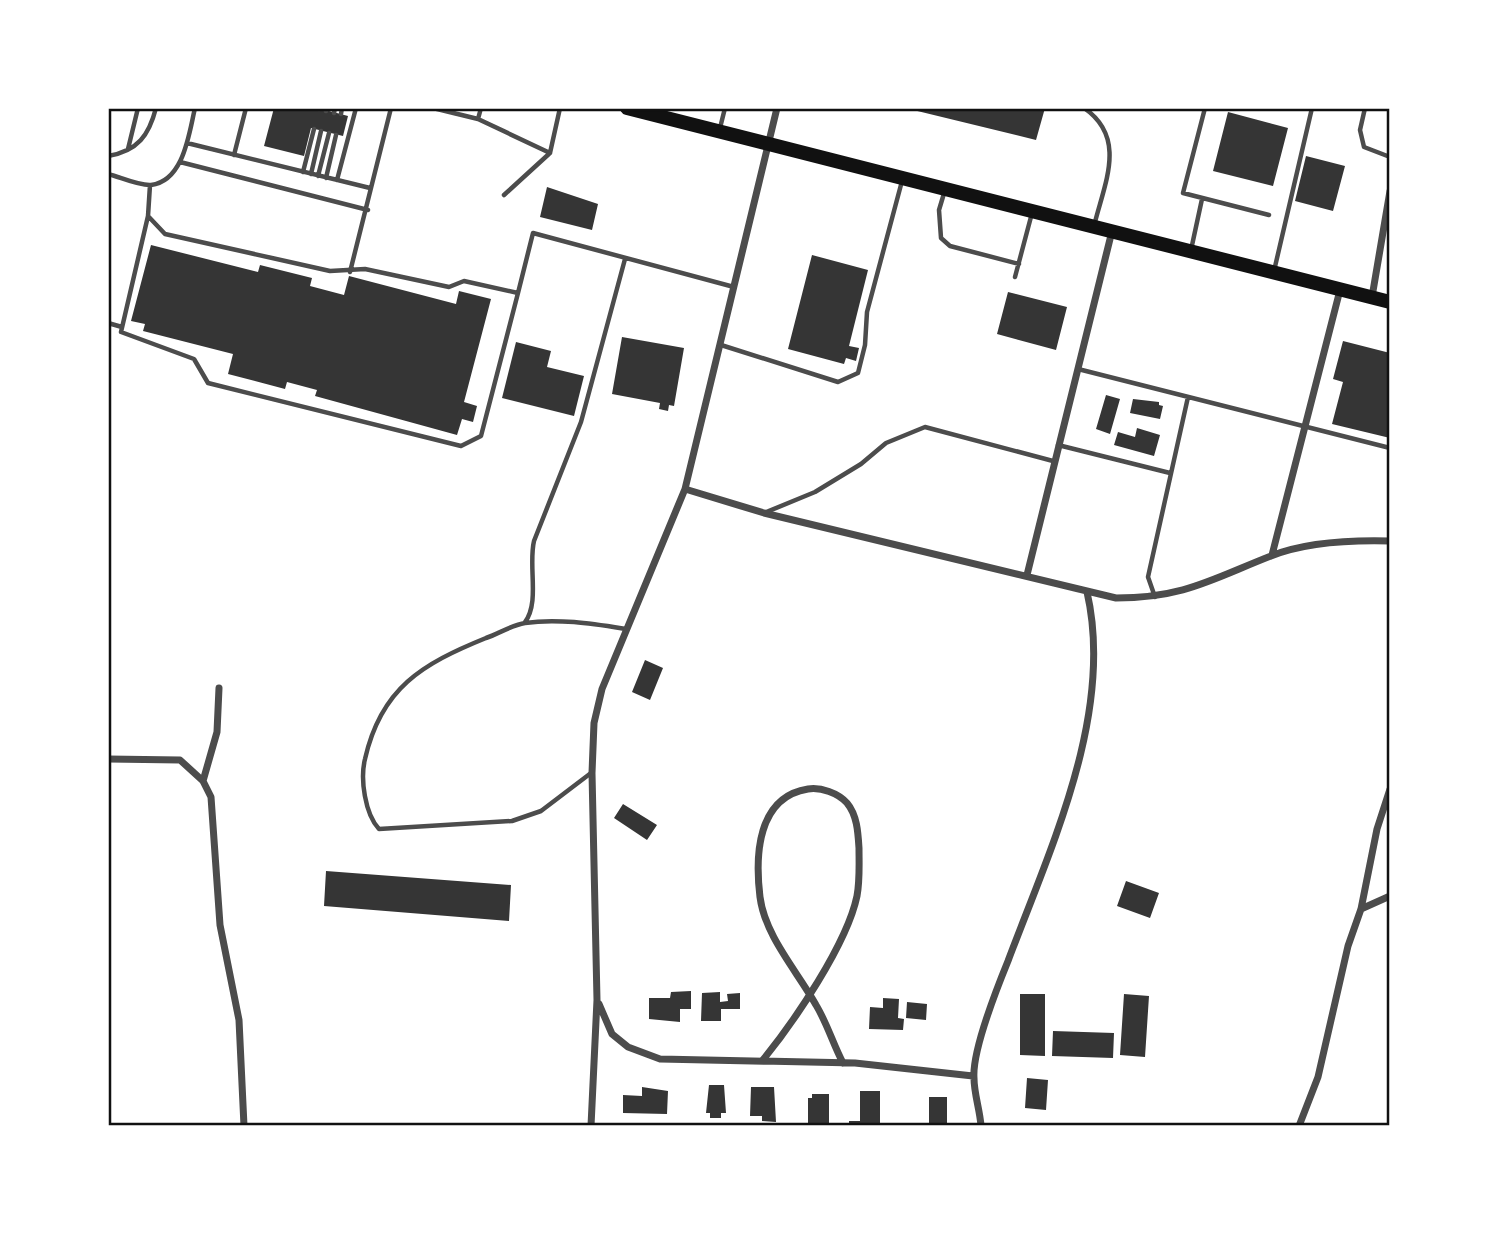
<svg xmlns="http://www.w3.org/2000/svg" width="1498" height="1234" viewBox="0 0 1498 1234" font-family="Lora,serif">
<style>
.building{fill:#353535}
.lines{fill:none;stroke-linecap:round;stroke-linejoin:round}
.service{stroke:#4c4c4c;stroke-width:4.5}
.minor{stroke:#4c4c4c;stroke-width:7}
.primary{stroke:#111;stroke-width:14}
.neatline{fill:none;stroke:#111;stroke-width:2.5}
</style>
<rect width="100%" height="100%" fill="#fff"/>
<!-- building -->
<path class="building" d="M274,108h44l30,8 -5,20 -32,-8 -7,28 -40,-10z
M905,108h140l-9,32z
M1228,112l60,16 -15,58 -60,-15z
M1306,156l39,10 -12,45 -38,-10z
M547,187l51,17 -6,26 -52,-13z
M151,245l107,27 2,-7 52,13 -2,8 34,9 5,-19 107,28 3,-13 32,8 -27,103 13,4 -4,16 -11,-3 -5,16 -142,-39 2,-6 -30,-8 -2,7 -57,-15 5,-20 -90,-23 2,-7 -14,-3z
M812,255l56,15 -19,76 10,2 -3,13 -10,-3 -2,6 -56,-15z
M1008,292l59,15 -11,43 -59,-16z
M622,337l62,11 -10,58 -5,-1 -1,6 -9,-2 1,-6 -48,-9z
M1343,341l47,12v85l-58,-14 11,-42 -10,-3z
M516,342l35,9 -4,16 37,9 -10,40 -72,-18z
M1106,395l14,4 -10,35 -14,-5z
M1133,399l26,3v3l4,1 -3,13 -30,-6z
M1137,428l23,7 -6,21 -40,-11 4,-13 17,5z
M645,660l18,8 -13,32 -18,-8z
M623,804l34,21 -10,15 -33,-22z
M326,871l185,14 -2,36 -185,-15z
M1126,881l33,12 -9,25 -33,-12z
M691,991v18h-11v13l-31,-3v-21h21l1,-6z
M720,992v10l8,-1 -1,-7 13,-1v16h-19v12h-20l1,-28z
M1020,994h25v62l-25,-1z
M1124,994l25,2 -4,61 -25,-2z
M883,998l16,1 -1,19 6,1 -1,11 -34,-1 1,-22 13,1z
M907,1002l20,2 -1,16 -20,-2z
M1053,1031l61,2 -1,25 -61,-2z
M1027,1078l21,2 -2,30 -21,-2z
M709,1085h15l2,28h-5v5h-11v-5h-4z
M642,1087l26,4 -1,23 -44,-1v-18l19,1z
M751,1087h23l2,35 -14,-1v-5h-12z
M860,1091h20v35h-31v-5h11z
M812,1094h17v32h-21v-28h4z
M929,1097h18v29h-18z"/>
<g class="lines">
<!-- service -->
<path class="service" d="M433,108l45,11 3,-11
M1084,108c44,30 20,76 10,118
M1205,108l-22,85 86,22
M1365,108l-5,22 4,17 26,10
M319,109v-1
M326,111l1,-3
M334,113l1,-5
M341,114l1,-6
M478,119l72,34 10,-45
M720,128l5,-20
M187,143l183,45
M128,149l10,-41
M234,155l12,-47
M108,156c30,-5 41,-21 48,-48
M180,162l188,48
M303,172l11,-43
M108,174c12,3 31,12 43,11 33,-4 38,-52 44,-77
M311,174l10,-43
M318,176l11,-43
M326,178l10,-43
M337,180l19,-72
M150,185l-2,31 17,18 165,37 35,-2 84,18 15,-6 54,12 15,-60 201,54
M945,190l-6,20 2,28 9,8 69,18
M504,195l46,-42
M148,216l-27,116 73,27 14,24 253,63 20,-10 37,-143
M1191,250l11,-51
M1274,271l38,-163
M350,272l41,-164
M1015,277l17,-64
M108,323l14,4
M721,345l117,37 20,-9 7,-28 2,-33 35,-131
M1078,369l312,79
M1058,445l112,28
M764,513l51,-21 46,-28 25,-21 39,-16 128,34
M1155,597l-7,-20 40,-180
M525,622c15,-20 3,-56 9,-81l47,-119 44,-163
M591,773l-50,38 -29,10 -133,8c-14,-15 -19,-50 -14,-70 16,-71 57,-95 121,-121 12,-4 26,-13 39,-15 33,-5 69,1 101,6"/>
<!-- minor -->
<path class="minor" d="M1372,297l18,-106
M685,489l79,24 352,85c68,0 96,-19 155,-42 35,-14 81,-16 119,-15
M1272,555l68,-265
M1027,575l85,-344
M108,759l72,1 23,21 8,16 9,128 19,95 5,106
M203,781l14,-49 2,-44
M1361,909l29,-13
M599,1004l13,30 16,13 32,12 195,4 118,13
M762,1061c32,-39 85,-117 95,-165 3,-16 2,-32 2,-48 -1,-16 -2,-33 -12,-45 -9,-10 -26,-16 -39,-14 -51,8 -53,67 -48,108 5,39 37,74 56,108 11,18 17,39 27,58
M591,1126l6,-126 -5,-227 2,-50 8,-34 83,-200 92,-381
M981,1126c-1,-16 -7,-32 -7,-48 -2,-28 23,-90 34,-117 42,-112 107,-248 79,-369
M1299,1126l19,-49 30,-131 13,-37 16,-80 13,-40"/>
<!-- primary -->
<path class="primary" d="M627,108l763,194"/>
</g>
<!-- border -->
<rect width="1498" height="1234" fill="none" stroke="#ffffff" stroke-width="220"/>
<rect x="110" y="110" width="1278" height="1014" class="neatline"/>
</svg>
